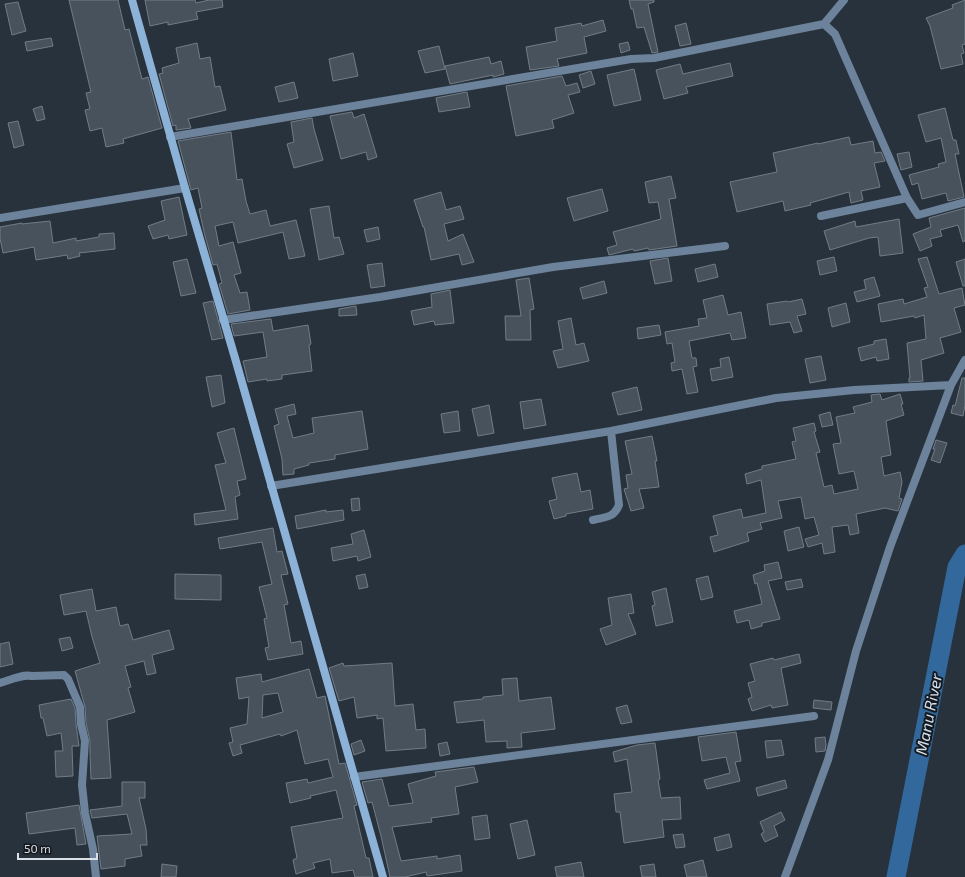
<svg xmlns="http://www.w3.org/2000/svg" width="965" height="877" viewBox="0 0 965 877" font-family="'Exo 2',sans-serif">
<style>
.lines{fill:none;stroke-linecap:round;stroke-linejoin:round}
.river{stroke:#32689c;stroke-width:19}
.building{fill:#47525d;stroke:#717c87;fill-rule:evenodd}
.minor{stroke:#6c839b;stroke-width:8}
.secondary{stroke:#8db2d8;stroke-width:8}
.labels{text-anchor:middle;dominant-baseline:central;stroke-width:4;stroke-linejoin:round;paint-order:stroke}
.water-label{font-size:16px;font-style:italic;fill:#d3e2f1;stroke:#15191e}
</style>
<rect width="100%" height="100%" fill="#28323c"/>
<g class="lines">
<!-- river -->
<path class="river" d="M896,877l61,-310 8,-13"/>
</g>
<!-- building -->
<path class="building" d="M69,0h49l7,30 4,-1 13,50 6,-2 14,51 -39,11 1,4 -18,4 -4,-19 -12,3 -5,-21 5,-1 -4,-16 5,-1z
M145,0h50l1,3 13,-3h13l1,7 -27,5 2,7 -30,6v-3l-18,4z
M629,0h25v2l-6,2 10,48 -6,1 -8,-26 -7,1 -4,-19h-2z
M965,0v44l-3,1 2,8 -3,1 2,10 -22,5 -11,-43 -4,-8 27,-10 -1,-3z
M18,2l8,29 -14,4 -7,-31z
M603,20l3,11 -22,6 3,16 -30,6 2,7 -29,4 -4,-23 31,-6 -2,-13 26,-5 1,3z
M686,23l5,21 -11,2 -5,-20z
M51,38l2,8 -26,5 -2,-9z
M628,42l2,8 -9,3 -2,-9z
M197,43l3,16 10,-2 5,30 5,-1 6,24 -38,9 3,9 -15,2v-5l-3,1 -14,-52 4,-1 -1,-5 17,-5 -3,-15z
M439,46l6,23 -20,4 -7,-22z
M353,53l5,23 -25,5 -4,-22z
M489,57l2,7 10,-3 3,13 -11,3v-2l-43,9 -5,-18z
M730,63l3,13 -47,11 2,6 -24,6 -8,-29 24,-6 3,10z
M634,69l7,31 -27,6 -7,-31z
M591,71l4,13 -12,4 -4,-13z
M562,76l4,10 11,-3 3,9 -12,3 6,18 -22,7 2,8 -38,8 -10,-50z
M294,82l4,16 -19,4 -4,-15z
M467,92l3,15 -31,5 -3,-14z
M42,106l3,13 -8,2 -4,-12z
M945,108l8,32h3l3,14h-4l9,43 -16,4 -2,-8 -24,6 -4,-16 -6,2 -3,-10 30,-8 -1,-3 8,-2 -5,-24 -15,4 -8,-27z
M352,112l2,6 10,-4 13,43 -9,3 -2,-8 -25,7 -11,-43z
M312,118l2,11 9,31 -29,8 -7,-24 7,-2 -3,-20z
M18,121l6,24 -10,3 -6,-25z
M231,132l6,48 5,-1 4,22 4,13 16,-4 4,16 26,-6 9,36 -16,3 -6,-27 -45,11 -5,-21 -18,4 4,20 14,-4 8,31 -7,2 6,18 7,-1 3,18 -22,4 -9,-30 3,-1 -5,-19 -4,1 -9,-33 -5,-23 3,-1 -4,-20 -7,2 -13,-49z
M849,137l2,8 22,-4 2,12 6,-1 4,9 -11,2 6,24 -19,4 2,9 -12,3 -2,-11 -39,11 1,2 -26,6 -2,-10 -46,11 -7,-30 47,-10 -4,-19 45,-10v1z
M909,152l3,15 -11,3 -4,-16z
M671,176l5,22 -7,1 8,47 -28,4 -1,-2 -14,3 -1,-2 -24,6 -2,-7 10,-3 -4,-13 48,-13 -3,-17 -9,1 -4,-21z
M602,189l6,22 -34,10 -7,-23z
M441,192l5,18 14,-4 4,13 -20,5 4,17 15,-7 11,28 -12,3 -3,-11 -28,6 -7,-33h-1l-9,-27z
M179,197l8,38 -18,4 -1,-4 -15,4 -5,-13 17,-6 -4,-19z
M329,206l5,32 5,-1 5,17 -25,6 -9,-51z
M965,208v33l-2,1 -5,-17 -18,5 2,6 -12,3 2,7 -12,5 -7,-17 18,-7 -2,-9z
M899,219l4,34 -23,3 -2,-19 -9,1 -39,12 -6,-19 31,-10 1,6z
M50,221l3,22 23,-5v3l23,-4v-3l15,-1 1,16 -36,4 1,3 -12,3 -1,-4 -31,5 -2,-13 -31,6 -3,-15v-11l22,-4v1z
M378,227l2,12 -13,3 -3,-12z
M834,257l3,14 -17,4 -3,-14z
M927,257l12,37 23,-6 3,17 -11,3 7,24 -21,6 4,15 -23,7 2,21 -14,1v-4h1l-3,-35 19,-4 -2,-24 -9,3 -1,-2 -33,6 -3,-18 25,-5 1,5 23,-7 -3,-9 4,-1 -10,-28z
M668,258l4,23 -17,3 -5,-23z
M187,259l9,34 -15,3 -8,-34z
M965,259v27h-2l-7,-24z
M382,263l3,23 -14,2 -4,-23z
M715,264l3,13 -20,5 -3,-13z
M874,277l6,19 -23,6 -3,-10 12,-3 -2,-9z
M529,278l5,31 -4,1 1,30h-25l-1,-24h16l-5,-36z
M604,281l3,12 -24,6 -3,-11z
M450,290l4,33 -19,2 -1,-4 -20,4 -3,-14 21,-4 -1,-13z
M723,295l5,20 13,-3 5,26 -14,2 -2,-7 -41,8 3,17h4l1,8 -4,1 5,25 -11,2 -5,-25 -10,2 -1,-8 4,-1 -3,-19 -5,1 -2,-12 34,-6 -1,-7 9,-1 -4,-18z
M802,299l4,15 -9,2 5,15 -8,2 -4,-11 -20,3 -3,-21 20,-3 1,1z
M213,301l10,37 -11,2 -9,-37z
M846,303l4,19 -18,5 -4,-19z
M356,306l1,9 -18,1v-7z
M571,318l5,27 8,-2 5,18 -31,7 -5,-17 10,-2 -5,-28z
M271,319l2,12 35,-6 3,19 -2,1 3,26 -30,4v4l-15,2v-2l-19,3 -5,-21 24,-4 -4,-25 -29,4 -3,-12z
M659,325l2,10 -23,4 -1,-11z
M886,339l3,20 -12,2 -1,-4 -15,4 -3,-13 16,-4v-3z
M821,356l5,24 -16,3 -5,-24z
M729,357l4,20 -21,4 -2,-12 11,-2 -1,-8z
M221,375l4,28 -13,4 -6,-30z
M962,378h3v27l-2,11 -12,-3 2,-8 2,1z
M637,387l5,23 -24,5 -6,-22z
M880,394l2,6 18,-6 3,10h-2l3,11 -18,6 5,34 -10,2 3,19 16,-4 2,10 -3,16 3,1 -4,12 -13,-3 -29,6 3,19 -9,2 -2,-10 -16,2 3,25 -11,2 -2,-11 -14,4 -3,-8 14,-4 -5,-18 -9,2 -4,-22 -23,4 4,17 -22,5 2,6 -15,4 2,8 -35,11 -4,-15 8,-2 -5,-19 28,-7 2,9 23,-5 -5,-33 -14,4 -2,-10 17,-5v-3l34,-7 -4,-17 4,-1 -3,-13 21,-5 2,8 -2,1 6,20 -4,1 8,34 8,-2 2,9 24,-5 -4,-18 -15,3 -6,-30 8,-1 -5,-26 19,-4 -2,-6 19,-5 -1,-7z
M541,399l5,26 -22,4 -4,-27z
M294,404l2,10 -9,2 6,22 21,-5 -2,-15 50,-7 6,38 -33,6v4l-26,4v2l-15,4v5l-11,1 -1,-16 -8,-33 5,-2 -4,-15z
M489,405l5,28 -16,3 -6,-27z
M458,411l2,20 -16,2 -3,-19z
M830,412l3,13 -11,2 -3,-12z
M234,428l12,51 -9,2 3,14 -5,2 3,22 -43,6 -1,-11 32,-4 -11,-45 11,-2 -9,-30z
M652,436l5,25h-2l4,26 -20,2 5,19 -13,3 -7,-22 4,-1 -2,-13 6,-1 -7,-33z
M936,440l11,3 -7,20 -9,-3 4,-11h-2z
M577,473l4,19 9,-2 3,19 -27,5v2l-12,3 -5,-18 8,-2 -5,-21z
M359,498l1,12 -8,1 -1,-12z
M326,510v2l17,-2 1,10 -47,9 -2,-13z
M799,527l5,20 -16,4 -4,-20z
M273,528l4,24 5,-1 6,23 -7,1 7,29 -4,1 7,38 10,-2 2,13 -35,6 -3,-12 4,-1 -5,-28 3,-1 -8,-31 13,-3 -10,-42 -42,7 -2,-11z
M364,530l7,27 -13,4 -1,-5 -24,5 -2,-13 22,-4 -2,-10z
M778,562l4,16 -14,3 12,38 -18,4v3l-11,3 -2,-9 -12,3 -3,-12 28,-7 -5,-21 -2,1 -2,-9 12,-4 -1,-6z
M175,574l46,1v25l-46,-1z
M365,574l3,13 -9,2 -3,-13z
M708,576l5,21 -12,3 -5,-21z
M801,579l2,8 -16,3 -2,-8z
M666,588l7,34 -17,4 -4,-20 3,-1 -3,-13z
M92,589l4,22 20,-4 4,19 8,-2 5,16 36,-10 5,19 -22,6 4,18 -9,2 -3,-14 -19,5 6,21 -3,1 7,24 -28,8 4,58 -20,1 -1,-25v-13l-4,-18 -1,-16 -10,-36 25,-8 -8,-26 -6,-26 -22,4 -4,-20z
M631,594l3,19 -6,1 8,20 -30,11 -6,-16 12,-4 -4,-27z
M70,637l3,11 -11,3 -3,-12z
M9,642l4,22 -13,3v-23z
M799,654l2,9 -20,5 7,37 -16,3 -1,-3 -19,6 -4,-12 4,-2 -4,-14 7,-2 -5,-17 23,-6 1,2z
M343,663l1,3 48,-3 3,43 18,-2 3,26 9,-1 1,19 -40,3 -3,-33 -6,1v-4l-20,3 -3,-21 -15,4 -10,-33z
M309,669l8,29 8,-2 14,68 6,-1 12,42 -3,1 12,52h3l4,19h-18l-2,-7 -21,3 -2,-14 -17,4 2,5 -19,6 -3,-14 4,-2 -6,-31 52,-9 -7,-28 -26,6 1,2 -21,5 -4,-20 21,-4 1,4 25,-6 -5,-18 -23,5 -8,-34 -16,6 -1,-2 -40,11 2,8 -9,3 -4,-13 4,-1 -3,-14 17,-4 2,-27 -10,2 -3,-21 25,-4 1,8zM278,693l5,19 -21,6 1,-23z
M517,678l2,23 32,-4 4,32 -34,4 1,14 -15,1v-7l-21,1 -2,-22 -27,3 -3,-21 29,-3v-2l20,-2 -1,-16z
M71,699l4,9 1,16 3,22h-7l1,30 -17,1 -1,-26h8l-2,-18 -14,3 -4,-18h-2l-2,-13z
M814,700l18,2 -1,8 -18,-2z
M627,705l5,17 -11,2 -5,-16z
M736,732l5,29 -6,1 5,19 -33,8 -3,-9 26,-7 -4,-16 -24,4 -4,-24z
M825,737l1,8 -1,6 -9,1 -1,-14z
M361,740l4,11 -11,4 -3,-11z
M781,740l3,15 -17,3 -2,-17z
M447,742l3,12 -10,2 -2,-12z
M655,743l5,36 -2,1 3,18 19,-1 1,22 -19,1 2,17 -40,6 -4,-31h-4l-2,-18 18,-2 -5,-33 -12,3 -2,-10 24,-7z
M474,767l4,15 -23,5 4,27 -28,4 1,4 -40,5 9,34 36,-5v3l23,-4 2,16 -35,5 -1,-4 -21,5h-15l-9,-41 -9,-34 -4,1 -6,-21 20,-3 7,27 24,-3 -5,-19 28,-8 -1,-4z
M785,780l2,8 -29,8 -2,-8z
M122,782h23v16h-6l7,31 1,16h-7l2,11 -17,3v7l-24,3 -4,-33 35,-2 -5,-20 -35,4 -2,-8 32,-4z
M79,805l7,39 -9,1 -2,-17 -46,6 -3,-21z
M781,812l4,8 -11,6 4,10 -13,6 -4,-8 3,-2 -4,-10z
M487,815l3,23 -15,2 -3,-23z
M527,820l8,35 -17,4 -8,-35z
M683,834l2,13 -9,1 -3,-13z
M729,834l3,13 -15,4 -3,-13z
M703,860l4,17h-20l-3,-12z
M581,862l3,15h-27l-2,-10z
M162,864l15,2 -1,11h-15z
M654,864l2,13h-14l-2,-11z"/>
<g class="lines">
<!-- minor -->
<path class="minor" d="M824,24l20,-24
M170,137l461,-78 23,-1 170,-34 11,10 72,164 11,17 47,-13
M821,216l86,-18
M0,218l185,-30
M223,320l157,-23 173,-30 172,-21
M271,486l340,-55 165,-33 78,-8 97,-5 14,-25
M593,520c12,-3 21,-2 26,-15l-8,-74
M0,683c10,-3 22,-9 32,-7l32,-1 4,4 12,28 1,17 4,17 -3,44 3,28 8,36 3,28
M354,777l460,-61
M785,877l43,-117 28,-109 34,-104 61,-162"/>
<!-- secondary -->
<path class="secondary" d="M132,0l53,188 50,170 148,519"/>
</g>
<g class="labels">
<!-- water labels -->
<g class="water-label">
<text transform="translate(928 714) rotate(-79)">Manu River</text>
</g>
</g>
<!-- scale -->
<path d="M18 853v6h79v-6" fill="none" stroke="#dae0e7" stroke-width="2"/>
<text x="24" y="853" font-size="12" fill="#dae0e7" stroke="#15191e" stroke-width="3" paint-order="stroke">50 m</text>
</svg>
